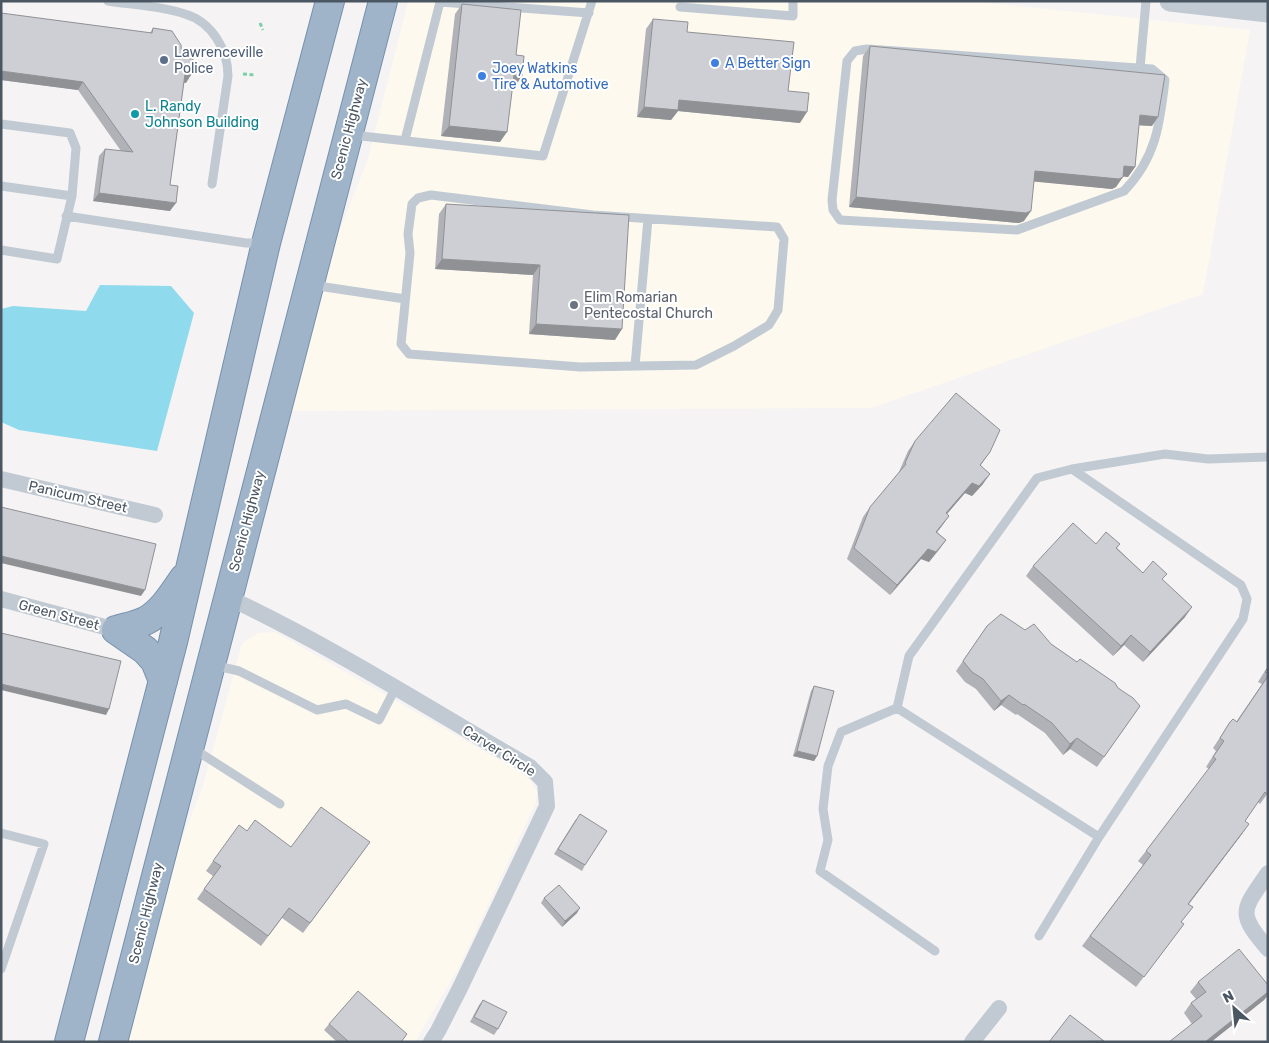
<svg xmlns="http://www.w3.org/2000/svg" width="1269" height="1043" viewBox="0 0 1269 1043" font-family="Rubik,sans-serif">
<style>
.commercial{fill:#fdf9ef}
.water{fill:#90daee}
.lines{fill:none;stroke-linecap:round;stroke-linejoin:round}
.trunk-casing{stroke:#7690ad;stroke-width:30}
.path{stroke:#7ad0a6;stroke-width:3;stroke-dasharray:4 2.5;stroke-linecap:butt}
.service{stroke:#c1cad2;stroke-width:9}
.minor{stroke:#c1cad2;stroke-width:16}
.tertiary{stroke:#c1cad2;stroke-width:21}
.trunk{stroke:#9fb4c9;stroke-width:28}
.wall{fill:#b0b2b7}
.shaded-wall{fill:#909195}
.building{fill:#cdcfd5;stroke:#909195}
.service-dot{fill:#5c6f8a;stroke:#fff;stroke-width:2}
.shop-dot{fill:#3f7fe0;stroke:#fff;stroke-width:2}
.culture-dot{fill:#0f9aa8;stroke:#fff;stroke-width:2}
.worship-dot{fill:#6b7280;stroke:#fff;stroke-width:2}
.labels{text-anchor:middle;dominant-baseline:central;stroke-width:4;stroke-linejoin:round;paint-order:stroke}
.service-label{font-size:14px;fill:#4e5e75;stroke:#fff;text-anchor:start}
.shop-label{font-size:14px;fill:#366cbe;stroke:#fff;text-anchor:start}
.culture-label{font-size:14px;fill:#0d838f;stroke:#fff;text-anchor:start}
.street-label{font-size:14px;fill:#4a5661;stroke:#fff}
.worship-label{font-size:14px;fill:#5b616d;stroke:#fff;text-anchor:start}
</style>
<rect width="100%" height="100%" fill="#f5f3f3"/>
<!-- commercial -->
<path class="commercial" d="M408,1h563l279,29 -47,264 -332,114 -583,3 45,-164 35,-88z
M275,632l244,139 12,10 6,11 -1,10 -78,167 -43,73h-290l43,-168 35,-88 38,-139 3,-5 14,-9z"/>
<!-- water -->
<path class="water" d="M100,285l71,1 23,27 -37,138 -138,-21 -18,-8v-113l12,-3 73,5z"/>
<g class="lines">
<defs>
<path id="trunk" d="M116,630c10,-3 22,-5 31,-10 16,-9 27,-28 37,-42
M116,630l29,20 10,11 8,20
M69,1042l104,-400 93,-399 64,-242
M113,1042l270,-1041"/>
</defs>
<!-- trunk casing -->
<use href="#trunk" class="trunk-casing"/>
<!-- path -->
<path class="path" d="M260,23l3,7
M243,74l12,1"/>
<!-- service -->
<path class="service" d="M108,1c25,4 53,5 77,13 27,8 43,36 43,62l-16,108
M680,7l113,9v-15
M867,49l285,20 13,11c-5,44 -9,78 -41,111l-107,39 -177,-10 -7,-10 -1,-10 15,-139 8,-10z
M1140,68l6,-67
M1,124l69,9 6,15 -4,48 -15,63 -56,-9
M352,135l191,21 49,-155
M405,140l35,-138 149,11
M1,186l71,10
M431,195l162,20 184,12 7,12 -6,71 -9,15 -35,21 -38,19 -116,2 -171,-13 -8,-10 9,-91 -2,-19 4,-30 6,-6z
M66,216l180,27h17
M312,282l13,5 80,12
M635,366l13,-147
M1072,469l169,116 6,14 -4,20 -144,218 -202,-129 12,-52 128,-178 35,-9 93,-15 43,5 60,-2
M213,665l26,6 78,39 29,-6 33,16 17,-33
M897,708l-56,24 -13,34 -5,43 5,31 -8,31 115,80
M194,749l86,55
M1,833l43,11 -43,125
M1039,936l60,-99"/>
<!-- minor -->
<path class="minor" d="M1,479l154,36
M227,597c105,49 203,112 303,170l15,15 2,24 -87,182 -22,43 -7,11
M1,599l115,31
M1268,873c-25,37 -32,39 0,76
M972,1042l27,-34"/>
<!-- tertiary -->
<path class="tertiary" d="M1170,1l98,11"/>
<!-- trunk -->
<use href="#trunk" class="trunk"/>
</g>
<!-- wall -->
<path class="wall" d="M462,4l54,51 6,21 -7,10h-3l-12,56 -59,-6 14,-122z
M653,19l135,72 12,32 -122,-12 -7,9 -34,-3 9,-88z
M153,28l33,55 -2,-1 -14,103v26l-77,-10 6,-45 6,-7 16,2 -43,-61 -77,-10 149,-47z
M870,46l282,80 -13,-1 -4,42 -7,10 -5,-1 -7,11 -4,2 -78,-8 -10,40 -5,2 -170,-16 14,-151z
M446,204l183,11 -14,125 -86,-6 4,-59 -98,-6 4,-55z
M915,441l75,11 -9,13 2,19 -11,12 -7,-3 -18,21 2,2 -12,16 9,8 -7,10 -10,12 -8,-3 -31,36 -43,-36 16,-42 7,-10 28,-33 10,-23z
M1096,544h24l-3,4 26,25 20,7 22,37 -42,45 -19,-17 -11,11 -87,-80 7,-10z
M987,626l38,4 26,14 26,18 41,26 22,18 -43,61 -27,-18 -7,6 -18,-22 -28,-19 -1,1 -15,-10 -7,6 -18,-22 -11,-7 -9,-11z
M1268,666v127l-8,11 -2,-2 -13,19 -3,13 -53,70 -8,18 3,2 -48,63 -54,-41 61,-81 -5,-4 8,-10 63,-82 -3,-2 10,-16 -3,-3 17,-26h6l26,-38 -4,-2z
M814,686l3,70 -3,5 -21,-5 18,-65z
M576,819l9,46 -3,6 -28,-17z
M247,831l44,16 79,-5 -67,91 -21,-15 -21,28 -64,-47 16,-23 -7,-5 7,-10z
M544,898l33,15 -15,14 -21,-24z
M1198,982l70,3v10l-4,5 -53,42h-42l23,-18 -8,-11 7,-10 5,-4 -6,-7z
M483,1000l15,29 -4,6 -24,-13 9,-17z
M329,1024l73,18h-65l-13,-12z"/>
<!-- shaded-wall -->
<path class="shaded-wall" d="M1,71l82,11 -5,8 -77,-10z
M185,74l6,1 -5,8 -7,-1z
M514,75l8,1 -7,10 -8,-1z
M679,100l128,12 -7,11 -122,-12 -7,9 -34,-3 7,-10z
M1140,115l18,2 -6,9 -19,-1z
M449,126l58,6 -7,10 -59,-6z
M1124,166l11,1 -7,10 -11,-1z
M1035,171l88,6 -7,10 -4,2 -84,-8z
M99,193l77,10 -6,8 -77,-10z
M856,197l175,14 -7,10 -5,2 -170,-16z
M442,259l98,6 -7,10 -98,-6z
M536,324l86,5 -7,11 -86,-6z
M990,474l-7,10 -11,12 -7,-3 -26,30 7,-10 26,-30z
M949,516l-7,10 -13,16 7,-10z
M946,540l-17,22 -8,-3 -31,36 7,-10 31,-36z
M1,556l144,34 -4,6 -140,-33z
M1192,607l-7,10 -42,45 7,-10z
M1131,635l-7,10 -11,11 8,-10z
M1,684l108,25 -3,6 -105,-25z
M1009,695l-8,10 -7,6 7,-10z
M1077,738l-7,11 -7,6 7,-11z
M797,751l20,5 -3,5 -21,-5z
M1249,824l-7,10 -61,80 7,-10z
M580,908l-3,5 -15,14 3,-6z
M1268,992v3l-4,5 -53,42h-6z"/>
<!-- building -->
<path class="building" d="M462,4l59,6 -5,45 8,1 -2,20 -8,-1 -7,57 -58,-6z
M1,13l151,20 1,-5 19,3 9,14 1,13 11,1 -2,16 -6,-1 -15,111 8,1 -2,17 -77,-10 6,-44 28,3 -50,-70 -82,-11z
M653,19l35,3 -1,10 107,10 -6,49 21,2 -2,19 -128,-12 -1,10 -34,-3z
M870,46l295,29 -7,42 -18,-2 -5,52 -11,-1 -1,11 -4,2 -84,-8 -4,40 -5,2 -170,-16z
M446,204l183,11 -7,114 -86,-5 4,-59 -98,-6z
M956,393l44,37 -10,22 -10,13 10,9 -11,12 -7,-3 -26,30 3,3 -13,16 10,8 -10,12 -8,-3 -31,36 -43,-37 16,-41 36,-43 -1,-1 10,-22z
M1,507l155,37 -11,46 -144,-34z
M1073,523l23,21 10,-12 14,12 -4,4 27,25 10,-12 14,13 -5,5 30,28 -42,45 -19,-17 -10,11 -88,-80z
M1001,614l24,16 9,-6 17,20 26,18 3,-3 35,24 3,5 15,10 7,8 -36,51 -27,-19 -7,6 -18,-21 -28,-19 -1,1 -14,-10 -8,6 -18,-22 -11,-7 -9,-11 24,-35z
M1,633l120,28 -12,48 -108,-25z
M1268,668v5l-3,-1z
M1268,676v117l-1,1 -2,-2 -20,29 4,3 -61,80 5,3 -12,15 3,2 -40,53 -54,-41 61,-81 -5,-4 70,-92 -3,-2 11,-16 -4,-3 10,-16 3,-3 4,3z
M814,686l20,5 -17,65 -20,-5z
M321,807l49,35 -60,81 -21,-15 -21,28 -64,-47 17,-23 -8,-5 26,-36 8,6 8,-11 36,27z
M580,814l27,17 -22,34 -27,-16z
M559,885l21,23 -15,13 -21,-23z
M1239,949l29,36v7l-63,50h-36l33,-26 -11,-13 15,-11 -8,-10z
M358,991l49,43 -6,8h-52l-20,-18z
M483,1000l24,12 -9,17 -24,-12z
M1070,1015l34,26 -55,1z"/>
<!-- markers -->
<circle class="service-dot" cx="164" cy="60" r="5"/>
<g class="shop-dot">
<circle cx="715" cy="63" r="5"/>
<circle cx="482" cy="76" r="5"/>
</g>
<circle class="culture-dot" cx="135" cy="114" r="5"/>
<circle class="worship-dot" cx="574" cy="305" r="5"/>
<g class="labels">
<!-- service labels -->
<g class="service-label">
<text x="174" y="52">Lawrenceville<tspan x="174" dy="16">Police</tspan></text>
</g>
<!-- shop labels -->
<g class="shop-label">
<text x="725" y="63">A Better Sign</text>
<text x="492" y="68">Joey Watkins<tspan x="492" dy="16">Tire &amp; Automotive</tspan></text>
</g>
<!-- culture labels -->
<g class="culture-label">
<text x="145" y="106">L. Randy<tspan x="145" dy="16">Johnson Building</tspan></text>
</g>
<!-- street labels -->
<g class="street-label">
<text transform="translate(349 129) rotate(-75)">Scenic Highway</text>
<text transform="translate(78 497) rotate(13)">Panicum Street</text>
<text transform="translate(247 521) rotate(-75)">Scenic Highway</text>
<text transform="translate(59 615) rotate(15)">Green Street</text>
<text transform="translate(499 751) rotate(32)">Carver Circle</text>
<text transform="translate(146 913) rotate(-76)">Scenic Highway</text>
</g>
<!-- worship labels -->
<g class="worship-label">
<text x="584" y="297">Elim Romarian<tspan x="584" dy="16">Pentecostal Church</tspan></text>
</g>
</g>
<!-- border -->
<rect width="1269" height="1043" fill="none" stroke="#4a5661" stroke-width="5"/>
<!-- north arrow -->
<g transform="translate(1234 1008) rotate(333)" stroke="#ffffff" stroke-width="4" paint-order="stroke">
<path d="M0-4L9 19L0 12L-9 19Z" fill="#4a5661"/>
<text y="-8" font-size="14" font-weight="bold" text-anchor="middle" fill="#4a5661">N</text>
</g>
</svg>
